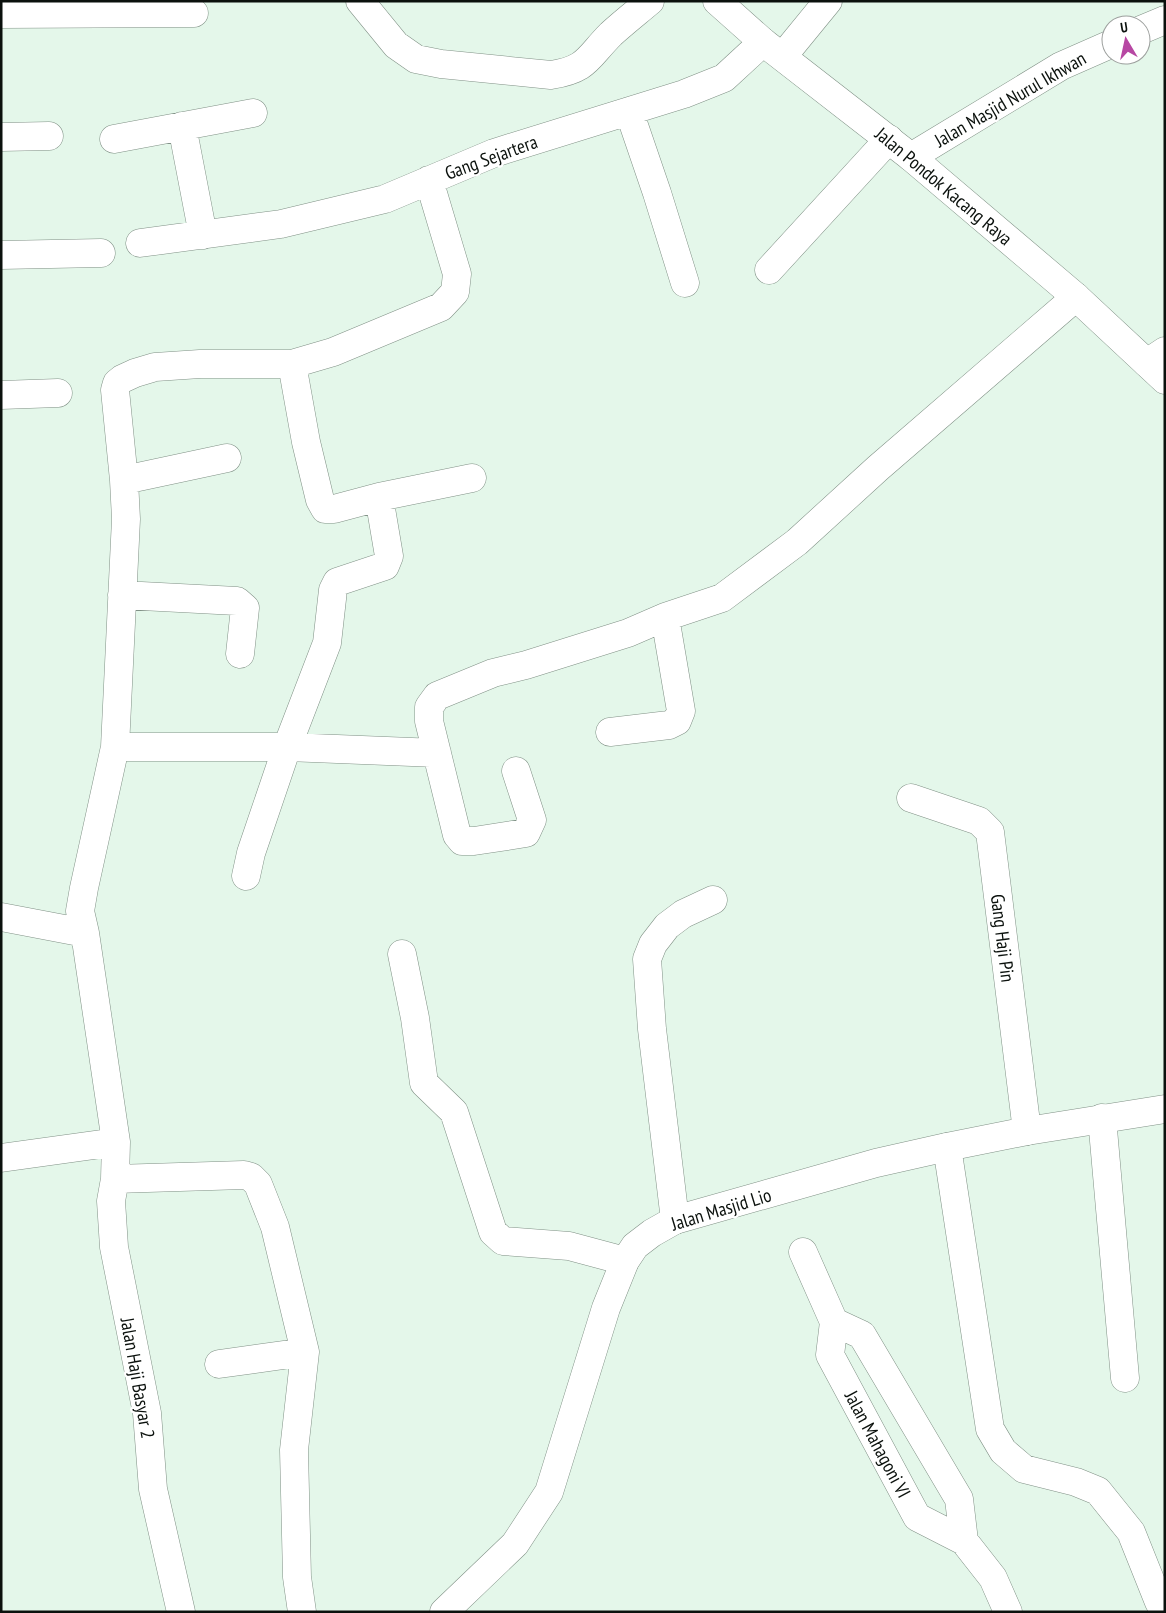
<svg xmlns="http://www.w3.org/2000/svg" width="1166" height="1613" viewBox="0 0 1166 1613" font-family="'PT Sans Narrow',sans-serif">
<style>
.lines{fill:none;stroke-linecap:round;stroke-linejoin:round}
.minor-casing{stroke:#809186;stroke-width:29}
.tertiary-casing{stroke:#809186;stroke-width:29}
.secondary-casing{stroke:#809186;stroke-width:29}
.minor{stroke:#fff;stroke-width:28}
.tertiary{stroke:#fff;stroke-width:28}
.secondary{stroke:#fff;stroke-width:28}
.labels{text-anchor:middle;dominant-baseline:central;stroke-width:4.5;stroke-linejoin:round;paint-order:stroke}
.street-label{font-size:19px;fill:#0b110d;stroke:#fff}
</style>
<rect width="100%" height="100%" fill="#e4f7ea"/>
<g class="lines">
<defs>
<path id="minor" d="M360,1l36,44 20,14 25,5 110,11c37,-6 36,-17 60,-41 12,-11 26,-22 39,-33
M1,14l193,-1
M1141,30l24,-10
M783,56l45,-55
M629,111l28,82 28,90
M182,126l21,109
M1,137l48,-1
M114,139l139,-26
M911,157l150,-91 50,-22
M140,243l141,-19 104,-25 109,-46 190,-59 40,-16 39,-36
M1,255l100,-2
M769,270l120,-131
M1147,363l18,-12
M292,364l14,78 14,58 5,9h9l45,-12 93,-19
M1,395l57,-2
M124,480l103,-22
M122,595l115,6 8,7 -5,46
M610,732l59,-7 8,-4 4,-10 -16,-94
M115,747h172l150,6
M516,771l16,49 -6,13 -52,8h-12l-5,-6 -28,-114v-14l8,-11 56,-23 33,-8 102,-32 37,-16 57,-19 75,-56 81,-74 198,-171
M911,798l68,23 11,11 37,299
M246,876l5,-23 36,-106 40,-104 6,-53 4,-8 48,-16 4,-10 -10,-59
M1,917l84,16 -5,-22 4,-23 31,-141 11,-228 -2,-39 -9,-90 2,-7 5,-4 13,-6 20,-6 45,-3h92l41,-12 108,-45 14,-15 2,-18 -28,-94
M85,933l31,209 -1,37 -4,22 3,46 33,166 6,76 28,123
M402,954l13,64 9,65 30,29 39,120 10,9 66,5 56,15
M1102,1118l23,260
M947,1147l43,282 13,22 21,18 52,13 22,9 33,41 28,70h6
M1,1158l115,-16
M115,1179l129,-4 7,2 7,7 17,43 30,125 -11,98 3,127 5,35
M675,1220l-23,-191 -5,-70 6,-15 14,-18 16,-12 30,-14
M803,1252l31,70 -4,33 87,162 47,24 29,37 15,34
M834,1322l28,13 97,164 5,42
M219,1364l86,-12"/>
<path id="tertiary" d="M444,1612l71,-68 34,-52 57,-184 19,-47 10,-15 17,-13 23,-13 201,-57 71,-16 80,-16 138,-22"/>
<path id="secondary" d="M717,1l46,41 148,115 165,140 89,83"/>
</defs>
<!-- minor casing -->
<use href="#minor" class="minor-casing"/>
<!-- tertiary casing -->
<use href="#tertiary" class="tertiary-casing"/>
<!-- secondary casing -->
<use href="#secondary" class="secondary-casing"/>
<!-- minor -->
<use href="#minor" class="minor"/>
<!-- tertiary -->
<use href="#tertiary" class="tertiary"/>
<!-- secondary -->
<use href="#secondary" class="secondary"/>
</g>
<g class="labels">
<!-- street labels -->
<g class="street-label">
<text transform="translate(1010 99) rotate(-30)">Jalan Masjid Nurul Ikhwan</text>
<text transform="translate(491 157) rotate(-20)">Gang Sejartera</text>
<text transform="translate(944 186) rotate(40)">Jalan Pondok Kacang Raya</text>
<text transform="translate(1003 938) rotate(83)">Gang Haji Pin</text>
<text transform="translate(721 1209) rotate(-17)">Jalan Masjid Lio</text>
<text transform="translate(138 1378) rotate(80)">Jalan Haji Basyar 2</text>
<text transform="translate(878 1444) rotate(62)">Jalan Mahagoni VI</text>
</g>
</g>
<!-- border -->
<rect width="1166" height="1613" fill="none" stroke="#0b110d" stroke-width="5"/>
<!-- north arrow -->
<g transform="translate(1126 40) rotate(351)"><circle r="24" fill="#ffffff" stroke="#9da09e"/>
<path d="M0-4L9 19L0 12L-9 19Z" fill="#b747a3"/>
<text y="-8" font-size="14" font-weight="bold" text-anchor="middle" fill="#0b110d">U</text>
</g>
</svg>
